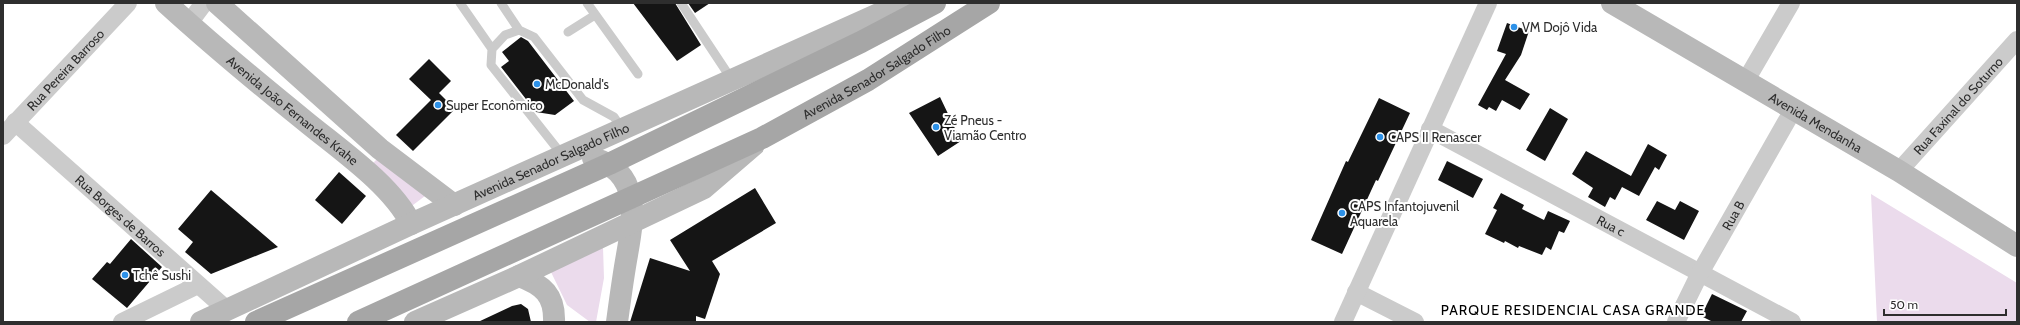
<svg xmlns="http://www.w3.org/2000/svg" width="2020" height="325" viewBox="0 0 2020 325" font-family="Cabin,sans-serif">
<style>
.green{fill:#ebdbec}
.building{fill:#151515}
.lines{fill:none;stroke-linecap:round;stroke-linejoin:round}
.service{stroke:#cbcbcb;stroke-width:9}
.minor{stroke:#cbcbcb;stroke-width:18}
.secondary{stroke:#b8b8b8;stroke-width:22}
.primary{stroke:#a6a6a6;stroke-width:22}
.poi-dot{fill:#2d91e8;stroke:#fff;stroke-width:1.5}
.labels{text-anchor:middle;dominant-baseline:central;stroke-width:4;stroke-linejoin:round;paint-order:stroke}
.poi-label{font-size:13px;fill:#2e2e2e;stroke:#fff;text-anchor:start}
.street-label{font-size:13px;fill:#2e2e2e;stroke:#fff}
.neighbourhood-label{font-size:14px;letter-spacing:1px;fill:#000;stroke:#fff}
</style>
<rect width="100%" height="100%" fill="#fff"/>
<!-- green -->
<path class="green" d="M377,159l48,37 -16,12 -42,-39z
M1871,194l146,89v39h-140z
M603,247l1,31 -8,44h-6l-23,-17 -17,-35z"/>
<!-- building -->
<path class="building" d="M633,3h42l26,42 -24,16z
M688,3h22l-15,10z
M1507,23l22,8 -8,24 -16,25 25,14 -10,16 -18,-10 -6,11 -7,-4 -2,3 -9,-5 28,-51 -9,-3z
M521,37l7,4 46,60 -19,14 -19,-3 -35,-45 8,-6 -7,-9z
M429,59l22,22 -12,12 16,16 -42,42 -17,-16 35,-35 -22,-21z
M940,97l21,44 -23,15 -29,-43z
M1379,98l31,15 -32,68 -2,-1 -34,74 -31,-14 35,-79 2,1z
M1550,108l18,11 -23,42 -19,-11z
M1648,144l19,11 -8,15 -4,-3 -16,29 -17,-9 -7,13 -5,-3 -5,10 -17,-10 5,-9 -21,-14 14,-23 45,25z
M1447,161l36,18 -10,19 -35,-18z
M339,172l27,24 -24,28 -27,-24z
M755,188l21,35 -64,38 8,13 -15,45 -9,-3v6h-66l20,-64 40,13 -20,-31z
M211,190l67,57 -67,27 -26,-22 8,-10 -15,-13z
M1501,193l23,12 -2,4 22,11 4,-9 22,10 -6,12 -5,-2 -8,19 -5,-3 -4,8 -23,-9 -1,2 -13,-7 -1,2 -19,-9 12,-24 -4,-2z
M1657,201l18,9 5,-9 19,10 -15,29 -38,-20z
M131,239l31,28 -35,41 -35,-29 15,-17 3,2z
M1712,294l35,17 -6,11h-28l-12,-6z
M521,304l7,5 3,13h-53l34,-16z"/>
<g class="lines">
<!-- service -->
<path class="service" d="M460,3l32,46
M501,3l18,27
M587,3l51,71
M681,3l51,77
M568,32l27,-17
M563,156l-72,-91 1,-16 13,-14 14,-5 15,7 49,63 31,17 8,12"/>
<!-- minor -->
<g class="minor">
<path d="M189,23l15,-20"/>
<path d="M1745,82l46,-79"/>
<path id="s1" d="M15,122l211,187"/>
<path id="s2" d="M1430,129l362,193"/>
<path id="s3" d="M3,136l125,-133"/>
<path id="s4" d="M1899,171l118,-131"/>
<path d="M1356,292l59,30"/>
<path d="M122,322l76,-37"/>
<path d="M1343,322l145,-319"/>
<path id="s5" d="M1676,322l24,-49 93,-163"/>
</g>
<!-- secondary -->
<g class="secondary">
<path id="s6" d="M166,3c45,41 92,80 139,118 34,28 87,64 106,103"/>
<path d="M217,3l163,146 74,56"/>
<path id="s7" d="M1612,3l287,168 118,75"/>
<path d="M593,158c48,14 41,58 34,97 -4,22 -7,45 -10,67"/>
<path d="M519,276c24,9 36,19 35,46"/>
<path id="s8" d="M201,322l210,-98 492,-221"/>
<path d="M415,322l104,-46 185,-88 50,-43"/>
</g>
<!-- primary -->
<g class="primary">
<path d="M256,322l353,-158 252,-122 74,-39"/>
<path id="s9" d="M358,322l404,-184 106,-58 121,-77"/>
</g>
</g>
<!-- markers -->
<g class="poi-dot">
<circle cx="1514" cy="27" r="4"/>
<circle cx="537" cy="84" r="4"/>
<circle cx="438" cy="105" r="4"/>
<circle cx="936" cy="127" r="4"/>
<circle cx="1380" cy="137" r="4"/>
<circle cx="1342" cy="213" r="4"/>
<circle cx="125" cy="275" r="4"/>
</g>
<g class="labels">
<!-- poi labels -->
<g class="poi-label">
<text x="1522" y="27">VM Dojô Vida</text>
<text x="545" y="84">McDonald's</text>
<text x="446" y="105">Super Econômico</text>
<text x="944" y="120">Zé Pneus -<tspan x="944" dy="15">Viamão Centro</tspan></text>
<text x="1388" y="137">CAPS II Renascer</text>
<text x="1350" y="206">CAPS Infantojuvenil<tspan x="1350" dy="15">Aquarela</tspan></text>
<text x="133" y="275">Tchê Sushi</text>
</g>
<!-- street labels -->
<g class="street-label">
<text stroke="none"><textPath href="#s3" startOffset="91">Rua Pereira Barroso</textPath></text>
<text stroke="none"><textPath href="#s9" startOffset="576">Avenida Senador Salgado Filho</textPath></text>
<text stroke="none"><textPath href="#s4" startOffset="88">Rua Faxinal do Soturno</textPath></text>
<text stroke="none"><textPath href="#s6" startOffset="166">Avenida João Fernandes Krahe</textPath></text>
<text stroke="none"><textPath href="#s7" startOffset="236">Avenida Mendanha</textPath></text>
<text stroke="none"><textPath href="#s8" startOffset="385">Avenida Senador Salgado Filho</textPath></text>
<text stroke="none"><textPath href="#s5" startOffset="121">Rua B</textPath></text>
<text stroke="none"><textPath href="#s1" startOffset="141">Rua Borges de Barros</textPath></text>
<text stroke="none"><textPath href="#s2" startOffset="205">Rua c</textPath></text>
</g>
<!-- neighbourhood labels -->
<g class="neighbourhood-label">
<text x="1573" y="310">PARQUE RESIDENCIAL CASA GRANDE</text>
</g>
</g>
<!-- border -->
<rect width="2020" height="325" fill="none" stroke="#2e2e2e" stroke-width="8"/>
<!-- scale -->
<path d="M1884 309v6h122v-6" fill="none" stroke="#2e2e2e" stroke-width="2"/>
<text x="1890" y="309" font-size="12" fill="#2e2e2e" stroke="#ffffff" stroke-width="3" paint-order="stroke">50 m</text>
</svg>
